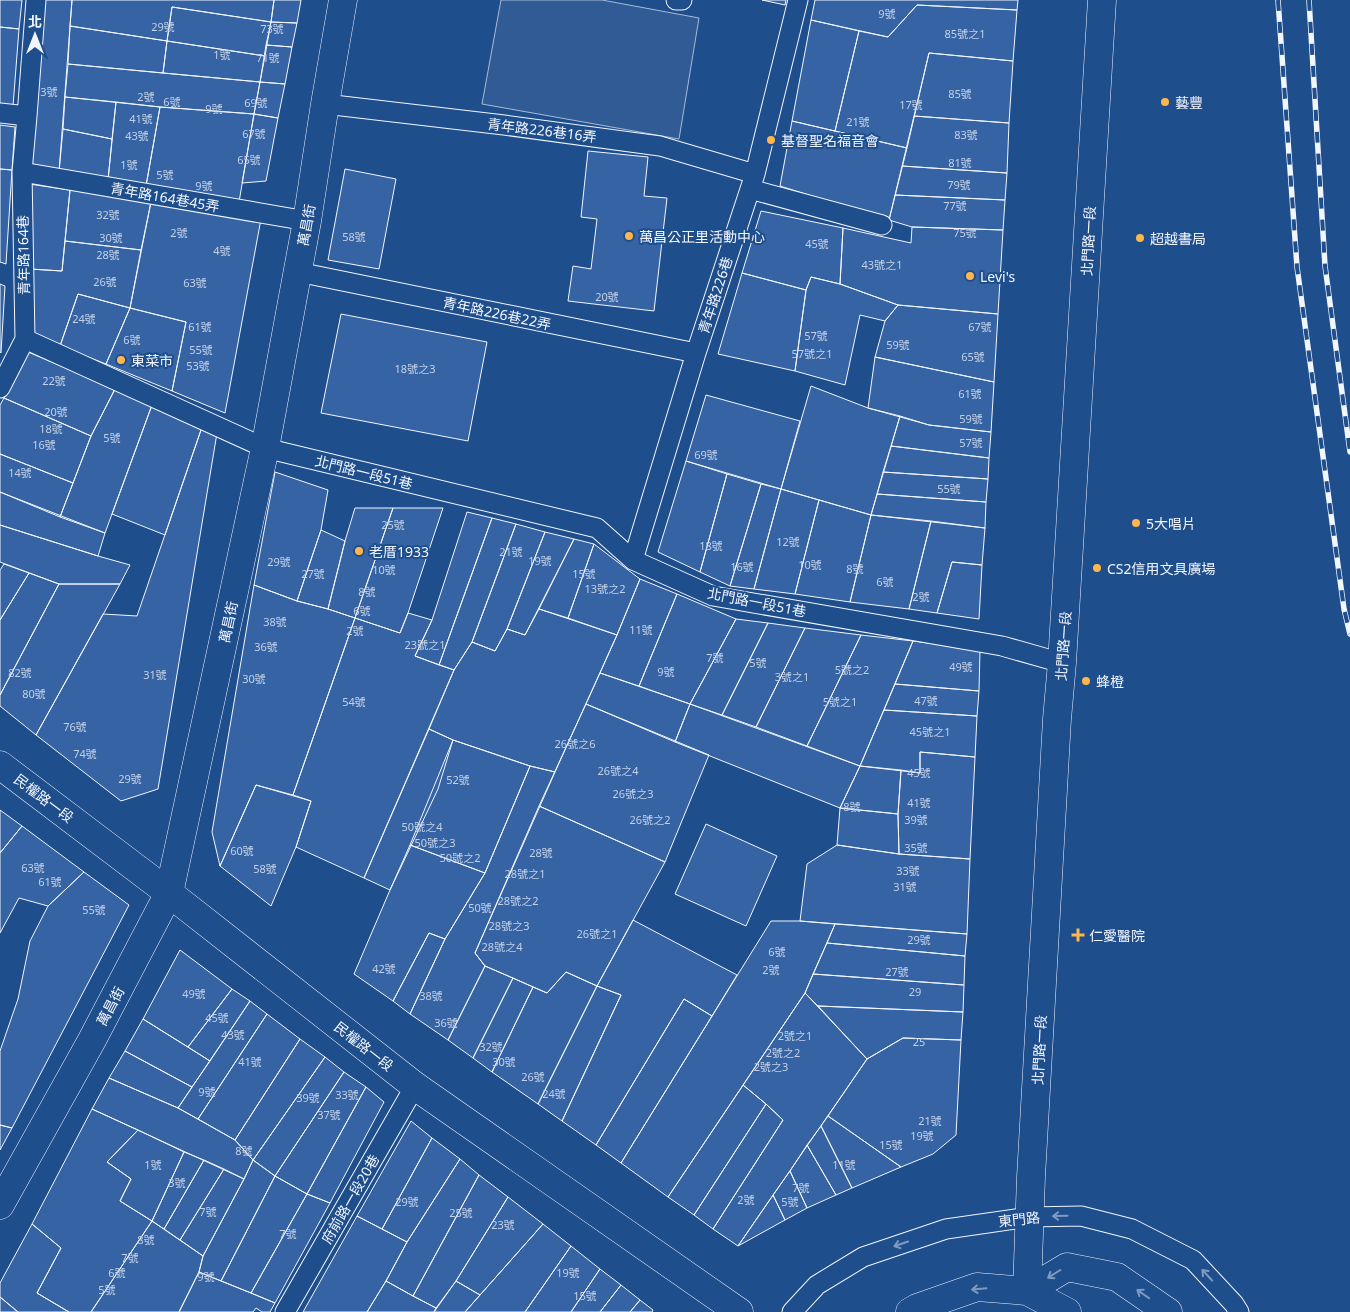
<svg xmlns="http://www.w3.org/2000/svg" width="1350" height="1312" viewBox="0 0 1350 1312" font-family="'Noto Sans','Noto Sans TC',sans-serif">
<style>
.parking{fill:#305b95;stroke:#a8bbd7}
.building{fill:#3563a3;stroke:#f2f6ff}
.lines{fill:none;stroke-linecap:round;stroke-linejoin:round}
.service-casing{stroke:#f2f6ff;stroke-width:21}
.minor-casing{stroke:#f2f6ff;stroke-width:29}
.tertiary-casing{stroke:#f2f6ff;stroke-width:29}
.secondary-casing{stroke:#f2f6ff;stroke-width:29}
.service{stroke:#1f4e8c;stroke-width:19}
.minor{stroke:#1f4e8c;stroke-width:28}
.tertiary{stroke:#1f4e8c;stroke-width:28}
.secondary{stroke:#1f4e8c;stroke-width:28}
.rail-casing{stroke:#f2f6ff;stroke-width:5.5}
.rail{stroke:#1f4e8c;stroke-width:4;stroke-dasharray:11;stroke-linecap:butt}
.oneway{stroke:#7e9ac0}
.poi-dot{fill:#ffb74d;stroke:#1f4e8c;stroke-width:2}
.labels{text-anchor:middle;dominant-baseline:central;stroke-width:4;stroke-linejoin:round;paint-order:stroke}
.number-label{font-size:11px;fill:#c3d1e8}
.poi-label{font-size:14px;fill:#f2f6ff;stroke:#1f4e8c;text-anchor:start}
.street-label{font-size:14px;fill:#f2f6ff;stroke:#1f4e8c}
</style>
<rect width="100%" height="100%" fill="#1f4e8c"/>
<!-- parking -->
<path class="parking" d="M501,0h101l97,18 -20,121 -197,-35z"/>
<!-- building -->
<path class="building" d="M0,0h22l-3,29 -19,-2z
M42,0h30l-13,172 -29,-5z
M72,0h202l-3,22 -99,-15 -5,34 -97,-15z
M274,0h27l-4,23 -26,-1z
M762,0h24l-1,5z
M815,0h203l-1,10 -100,-5 -29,32 -77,-17z
M917,5l100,5 -4,51 -84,-8 -22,95 -72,-17 24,-100 29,6z
M172,7l99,15 -6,34 -98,-15z
M811,20l48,11 -24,100 -43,-10z
M271,22l26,1 -5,24 -26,-2z
M70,26l97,15 -4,32 -95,-9z
M0,27l19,2 -6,77 -13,-2z
M167,41l98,15 -5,26 -97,-9z
M266,45l26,2 -7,37 -25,-2z
M929,53l84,8 -4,62 -95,-7z
M68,64l95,9 97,9 -6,32 -94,-7 -95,-10z
M260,82l25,2 -7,34 -24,-4z
M65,97l51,5 -4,37 -49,-10z
M116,102l44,5 -14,79 -38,-6z
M160,107l94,7 -15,88 -93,-16z
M254,114l24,4 -12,63 -24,2z
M914,116l95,7 -2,50 -105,-7z
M792,121l115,27 -18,72 -109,-34z
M0,125l15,2 -3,43 -12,-1z
M63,129l49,10 -4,41 -49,-8z
M588,151l60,6 -4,39 23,2 -13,113 -86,-10 5,-35 18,3 6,-50 -16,-2z
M902,166l105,7 -2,27 -110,-5z
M0,169l12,1 -6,94 -6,-2z
M345,169l51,10 -17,90 -51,-9z
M29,184l41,6 -8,81 -32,-2z
M70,190l81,12 -10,48 -76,-9z
M895,195l110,5 -2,30 -91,-3 -23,-7z
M151,202l110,17 -36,194 -53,-22 14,-69 -56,-14z
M761,211l82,17 -3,56 -29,-7 -5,13 -64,-17z
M912,227l91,3 -5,84 -100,-9 -58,-21 3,-56 68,15z
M65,241l76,9 -11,58 -52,-14 -18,52 -29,-12 -1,-65 32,2z
M742,273l64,17 -11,81 -77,-17z
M811,277l29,7 58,21 -13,16 -25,-6 -15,70 -50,-14 11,-81z
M0,284l5,2 -4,67 -1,-1z
M78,294l52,14 -24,56 -46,-18z
M898,305l100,9 -4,68 -119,-25 10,-36z
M130,308l56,14 -14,69 -66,-27z
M341,314l146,28 -19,99 -147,-28z
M28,352l87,37 -24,47 -87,-38z
M875,357l119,25 -3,50 -62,-7 -61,-17z
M811,386l57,22 32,8 -29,99 -90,-26z
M115,389l37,16 -47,128 -45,-16 31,-81z
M706,395l94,26 -19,68 -95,-28z
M4,398l87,38 -18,47 -73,-29v-49z
M152,405l50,22 -37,108 -53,-21z
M900,416l29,9 62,7 -2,26 -98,-12z
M202,427l15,6 -59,356 -37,12 -85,-66 67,-121 34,2z
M891,446l98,12 -1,21 -105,-7z
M0,454l73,29 -13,34 -60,-25z
M686,461l41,13 -27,98 -42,-20z
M275,472l53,18 -7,40 -24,71 -43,-16z
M883,472l105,7 -2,23 -109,-8z
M727,474l34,10 -31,102 -30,-14z
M761,484l20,5 -27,100 -24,-3z
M781,489l38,11 -24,94 -41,-5z
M0,492l105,41 -7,23 -98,-31z
M877,494l109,8 -1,26 -114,-13z
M819,500l52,15 -21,87 -55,-8z
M355,508h38l-38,110 -27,-9 17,-68z
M393,508h50l-35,105 -8,20 -45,-15z
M467,512l25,6 -53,147 -24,-9 17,-36z
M871,515l60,6 -22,88 -59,-7z
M492,518l24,6 -44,118 -18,28 -15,-5z
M931,521l54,7 -3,37 -30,-3 -15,51 -28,-4z
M516,524l29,8 -38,97 -12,22 -23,-9z
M0,525l98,31 32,9 -10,19h-61l-59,-22z
M321,530l24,11 -17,68 -31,-8z
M545,532l29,7 -49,96 -18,-6z
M574,539l20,5 -26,74 -29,-9z
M594,544l46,35 -23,56 -49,-17z
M952,562l30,3 -3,54 -42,-6z
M4,564l25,9 -29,47v-50z
M29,573l30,11 -59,111v-75z
M640,579l37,15 -38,92 -39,-13 17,-38z
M59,584h61l-84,151 -36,-29v-11z
M254,585l43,16 31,8 27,9 -62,177 -37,-10 -36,81 -8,-34z
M677,594l59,25 -46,85 -51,-18z
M539,609l78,26 -62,137 -25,-6 -77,-26 -24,-11 25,-59 18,-28 23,9 12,-22 18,6z
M408,613l24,7 -17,36 39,14 -90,208 -68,-31 15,-46 -18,-6 62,-177 45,15z
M736,619l32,4 -46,92 -32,-11z
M768,623l37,5 -49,99 -34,-12z
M805,628l56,7 -54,111 -51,-19z
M861,635l52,6 -53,125 -53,-20z
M913,641l67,9 -1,41 -84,-7z
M600,673l90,31 -15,38 -89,-38z
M895,684l84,7 -2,25 -93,-6z
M586,704l123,51 -44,107 -126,-56z
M690,704l170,62 -20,42 -165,-66z
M884,710l93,6 -2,41 -55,-5v21l-60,-7z
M429,729l24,11 -15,49 -48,101 -26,-12z
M453,740l77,26 -45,107 -75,-28z
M920,752l55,5 -5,102 -71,-5 -1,-40 3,-44 19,3z
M530,766l25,6 -80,181 10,13 -37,74 -38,-26 35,-75 40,-66z
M860,766l41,4 -3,44 -58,-6z
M256,785l55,16 -15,46 -25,59 -51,-40z
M539,806l126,56 -68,124 -31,-14 -19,21 -62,-27 -10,-13z
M840,808l58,6 1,40 -62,-9z
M0,810l22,16 -22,27z
M706,824l71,32 -31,70 -71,-32z
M22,826l62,46 -36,34 -29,-8 -19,35v-80z
M410,845l75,28 -40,66 -16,-6 -36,68 -39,-27 36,-84z
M837,845l62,9 71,5 -3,75 -167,-13 7,-57z
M84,872l45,33 -117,223 -12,-3v-74l18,-52 12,-58 18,-35z
M633,920l104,55 -25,41 -28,-17 -88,146 -34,-24 59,-126 -24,-9z
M771,921h29l35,3 -30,69 -137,204 -47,-34z
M835,924l132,10 -2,22 -138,-13z
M429,933l16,6 -35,75 -17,-13z
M827,943l138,13 -1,29 -151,-11z
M180,950l52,39 -44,58 -45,-28z
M485,966l28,12 -40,80 -25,-18z
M566,972l31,14 -59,118 -46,-32 41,-85 14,6z
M813,974l151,11 -1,27 -145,-6 -13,-13z
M513,978l20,9 -41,85 -19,-14z
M597,986l24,9 -59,126 -24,-17z
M232,989l18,12 -40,60 -22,-14z
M805,993l62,66 -129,187 -25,-17 70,-109 -17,-16 -23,-19z
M684,999l28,17 -91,147 -25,-18z
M250,1001l17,13 -69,105 -20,-11z
M818,1006l145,6 -2,28 -58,-2 -36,21z
M267,1014l33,25 -65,101 -37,-21z
M143,1019l67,42 -18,26 -67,-36z
M903,1038l58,2 -5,95 -23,19 -32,13 -73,-51 39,-57z
M300,1039l25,18 -72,103 -18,-20z
M125,1051l67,36 -14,21 -69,-30z
M325,1057l19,15 -69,104 -22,-16z
M344,1072l22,15 -59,107 -32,-18z
M109,1078l69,30 57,32 18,20 -9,19 -152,-70z
M743,1085l23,19 -72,111 -26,-18z
M366,1087l18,15 -54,101 -23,-9z
M766,1104l17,16 -70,109 -19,-14z
M92,1109l46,21 -31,32 24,17 -11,22 32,20 -61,91h-22l-32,-19 24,-45 -29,-24z
M828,1116l73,51 -49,21 -31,-62z
M411,1121l21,17 -50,91 -25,-13z
M0,1125l12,3 -12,22z
M821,1126l31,62 -16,7 -29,-50z
M138,1130l46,22 -32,69 -32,-20 11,-22 -24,-17z
M432,1138l28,21 -53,83 -25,-13z
M807,1145l29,50 -29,13 -17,-37z
M184,1152l20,8 -40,69 -12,-8z
M460,1159l19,16 -66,121 -27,-15 21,-39z
M204,1160l20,9 -44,71 -16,-11z
M253,1160l22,16 -54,105 -22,-9 4,-16 41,-77z
M224,1169l20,10 -41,77 -23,-16z
M790,1171l17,37 -22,12 -12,-25z
M479,1175l29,22 -52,84 -20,27 -23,-12z
M275,1176l32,18 -56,99 -30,-12z
M307,1194l23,9 -55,100 -24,-10z
M773,1195l12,25 -47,26z
M508,1197l35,27 -63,71 -24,-14z
M357,1216l50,26 -21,39 -19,31h-64z
M152,1221l51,35 -4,16 -20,40h-88z
M32,1224l29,24 -24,45 32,19h-51l-18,-15v-14z
M543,1224l28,22 -46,66h-60z
M571,1246l29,23 -29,43h-46z
M600,1269l21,16 -21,27h-29z
M199,1272l52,21 24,10 -5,9h-8l-6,-4 -3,4h-74z
M386,1281l27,15 23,12 -2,4h-67z
M456,1281l24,14 -15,17h-31z
M621,1285l19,15 -10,12h-30z
M0,1297l18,15h-18z
M640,1300l13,10 -1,2h-22z"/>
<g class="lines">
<defs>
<path id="service" d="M676,0h6
M325,104l179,21 156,21 95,28
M0,113l27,3 9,-116
M22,172l285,49
M750,189l132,36
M298,272l398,81
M25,339l240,109 332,80 36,32 80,36 289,50 60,17
M0,388l25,-49 -3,-167 5,-56
M633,560l63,-207 59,-179 43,-174
M285,1312l130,-226
M792,1312l25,-27 46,-28 83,-28 83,-12 52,-1 51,13 61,31 41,44 5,8"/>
<path id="minor" d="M0,1205l92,-165 77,-147 96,-445 42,-227 18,-117 18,-104"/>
<path id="tertiary" d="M0,765l169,128 246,193 324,226
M1027,1291l4,-114 26,-458 5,-56 40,-663"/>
<path id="secondary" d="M1027,1291l40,-24 50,10 51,35
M910,1312l7,-4 60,-21 50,4 40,21"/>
</defs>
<!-- service casing -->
<use href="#service" class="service-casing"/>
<!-- minor casing -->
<use href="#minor" class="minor-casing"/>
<!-- tertiary casing -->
<use href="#tertiary" class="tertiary-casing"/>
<!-- secondary casing -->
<use href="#secondary" class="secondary-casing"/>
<!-- service -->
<use href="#service" class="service"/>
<!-- minor -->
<use href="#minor" class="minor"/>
<!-- tertiary -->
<use href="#tertiary" class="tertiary"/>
<!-- secondary -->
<use href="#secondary" class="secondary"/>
<defs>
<path id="rail" d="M1278,0l19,267 47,342 6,25
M1309,0l16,266 25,186"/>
</defs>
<!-- rail casing -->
<use href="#rail" class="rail-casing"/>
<!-- rail -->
<use href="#rail" class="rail"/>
</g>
<!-- one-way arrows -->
<defs><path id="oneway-shaft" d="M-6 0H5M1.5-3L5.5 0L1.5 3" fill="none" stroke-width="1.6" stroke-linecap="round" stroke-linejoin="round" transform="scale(1.25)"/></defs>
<g class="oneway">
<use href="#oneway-shaft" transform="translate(1060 1216) rotate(179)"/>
<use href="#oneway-shaft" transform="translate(901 1244) rotate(161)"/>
<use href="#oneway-shaft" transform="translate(1054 1274) rotate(148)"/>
<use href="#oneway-shaft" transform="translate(1207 1275) rotate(-133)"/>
<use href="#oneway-shaft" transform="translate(979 1289) rotate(175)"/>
<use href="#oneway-shaft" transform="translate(1143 1294) rotate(-145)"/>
</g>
<!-- markers -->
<g class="poi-dot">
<circle cx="1165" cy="102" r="5"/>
<circle cx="771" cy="140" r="5"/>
<circle cx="629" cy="236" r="5"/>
<circle cx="1140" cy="238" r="5"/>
<circle cx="970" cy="276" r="5"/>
<circle cx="121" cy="360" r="5"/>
<circle cx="1136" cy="523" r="5"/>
<circle cx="359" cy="551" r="5"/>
<circle cx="1097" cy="568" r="5"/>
<circle cx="1086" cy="681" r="5"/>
<path d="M1075.5 927.5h5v5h5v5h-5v5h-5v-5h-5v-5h5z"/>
</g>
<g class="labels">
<!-- number labels -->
<g class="number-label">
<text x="887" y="13">9號</text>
<text x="163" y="26">29號</text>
<text x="272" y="28">73號</text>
<text x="965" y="33">85號之1</text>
<text x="222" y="54">1號</text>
<text x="268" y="57">71號</text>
<text x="49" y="91">3號</text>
<text x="960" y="93">85號</text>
<text x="146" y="96">2號</text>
<text x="172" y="101">6號</text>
<text x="256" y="102">69號</text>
<text x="911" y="104">17號</text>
<text x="214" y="108">9號</text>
<text x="141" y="118">41號</text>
<text x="858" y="121">21號</text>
<text x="254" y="133">67號</text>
<text x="966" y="134">83號</text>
<text x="137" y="135">43號</text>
<text x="249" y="159">65號</text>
<text x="960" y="162">81號</text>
<text x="129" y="164">1號</text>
<text x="165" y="174">5號</text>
<text x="959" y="184">79號</text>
<text x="204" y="185">9號</text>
<text x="955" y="205">77號</text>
<text x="108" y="214">32號</text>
<text x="179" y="232">2號</text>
<text x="965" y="232">75號</text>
<text x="354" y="236">58號</text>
<text x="111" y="237">30號</text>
<text x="817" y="243">45號</text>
<text x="222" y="250">4號</text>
<text x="108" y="254">28號</text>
<text x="882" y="264">43號之1</text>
<text x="105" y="281">26號</text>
<text x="195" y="282">63號</text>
<text x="607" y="296">20號</text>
<text x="84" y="318">24號</text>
<text x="200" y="326">61號</text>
<text x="980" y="326">67號</text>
<text x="816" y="335">57號</text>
<text x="132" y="339">6號</text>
<text x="898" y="344">59號</text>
<text x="201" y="349">55號</text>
<text x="812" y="353">57號之1</text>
<text x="973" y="356">65號</text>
<text x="198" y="365">53號</text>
<text x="415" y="368">18號之3</text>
<text x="54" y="380">22號</text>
<text x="970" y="393">61號</text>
<text x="56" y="411">20號</text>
<text x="971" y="418">59號</text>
<text x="51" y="428">18號</text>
<text x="112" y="437">5號</text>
<text x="971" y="442">57號</text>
<text x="44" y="444">16號</text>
<text x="706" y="454">69號</text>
<text x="20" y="472">14號</text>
<text x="949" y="488">55號</text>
<text x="393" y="524">25號</text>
<text x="788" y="541">12號</text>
<text x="711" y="545">18號</text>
<text x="511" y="551">21號</text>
<text x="540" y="560">19號</text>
<text x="279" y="561">29號</text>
<text x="810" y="564">10號</text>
<text x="742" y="566">16號</text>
<text x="855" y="568">8號</text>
<text x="384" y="569">10號</text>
<text x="313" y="573">27號</text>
<text x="584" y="573">15號</text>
<text x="885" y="581">6號</text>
<text x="605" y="588">13號之2</text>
<text x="367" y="591">8號</text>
<text x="921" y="596">2號</text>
<text x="362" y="610">6號</text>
<text x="275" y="621">38號</text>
<text x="641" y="629">11號</text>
<text x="355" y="630">2號</text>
<text x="425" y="644">23號之1</text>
<text x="266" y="646">36號</text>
<text x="715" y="657">7號</text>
<text x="758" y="662">5號</text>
<text x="961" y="666">49號</text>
<text x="852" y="669">5號之2</text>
<text x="666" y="671">9號</text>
<text x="20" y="672">82號</text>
<text x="155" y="674">31號</text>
<text x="792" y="676">3號之1</text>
<text x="254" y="678">30號</text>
<text x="34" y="693">80號</text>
<text x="926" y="700">47號</text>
<text x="354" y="701">54號</text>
<text x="840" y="701">5號之1</text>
<text x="75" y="726">76號</text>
<text x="930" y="731">45號之1</text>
<text x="575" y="743">26號之6</text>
<text x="85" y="753">74號</text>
<text x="618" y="770">26號之4</text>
<text x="919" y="772">45號</text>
<text x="130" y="778">29號</text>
<text x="458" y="779">52號</text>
<text x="633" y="793">26號之3</text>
<text x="919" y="802">41號</text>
<text x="852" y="806">8號</text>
<text x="650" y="819">26號之2</text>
<text x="916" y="819">39號</text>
<text x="422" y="826">50號之4</text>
<text x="435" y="842">50號之3</text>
<text x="916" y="847">35號</text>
<text x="242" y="850">60號</text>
<text x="541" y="852">28號</text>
<text x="460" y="857">50號之2</text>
<text x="33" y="867">63號</text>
<text x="265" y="868">58號</text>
<text x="908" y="870">33號</text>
<text x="525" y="873">28號之1</text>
<text x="50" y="881">61號</text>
<text x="905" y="886">31號</text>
<text x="518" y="900">28號之2</text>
<text x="480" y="907">50號</text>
<text x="94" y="909">55號</text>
<text x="509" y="925">28號之3</text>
<text x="597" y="933">26號之1</text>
<text x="919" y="939">29號</text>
<text x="502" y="946">28號之4</text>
<text x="777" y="951">6號</text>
<text x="384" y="968">42號</text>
<text x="771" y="969">2號</text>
<text x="897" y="971">27號</text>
<text x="915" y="991">29</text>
<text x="194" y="993">49號</text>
<text x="431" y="995">38號</text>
<text x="217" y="1017">45號</text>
<text x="446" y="1022">36號</text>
<text x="233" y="1034">43號</text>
<text x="795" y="1035">2號之1</text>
<text x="919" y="1041">25</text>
<text x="491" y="1046">32號</text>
<text x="783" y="1052">2號之2</text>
<text x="250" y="1061">41號</text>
<text x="504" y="1061">30號</text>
<text x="771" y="1066">2號之3</text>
<text x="533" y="1076">26號</text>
<text x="207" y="1091">9號</text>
<text x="554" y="1093">24號</text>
<text x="347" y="1094">33號</text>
<text x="308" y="1097">39號</text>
<text x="329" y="1114">37號</text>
<text x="930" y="1120">21號</text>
<text x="922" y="1135">19號</text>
<text x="891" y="1144">15號</text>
<text x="244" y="1150">8號</text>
<text x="153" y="1164">1號</text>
<text x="844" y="1164">11號</text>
<text x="177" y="1182">3號</text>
<text x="801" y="1187">7號</text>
<text x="746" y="1199">2號</text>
<text x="407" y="1201">29號</text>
<text x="790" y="1201">5號</text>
<text x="208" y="1211">7號</text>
<text x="461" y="1212">25號</text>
<text x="503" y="1224">23號</text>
<text x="288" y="1233">7號</text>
<text x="146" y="1239">8號</text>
<text x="130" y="1257">7號</text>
<text x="117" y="1272">6號</text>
<text x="568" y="1272">19號</text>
<text x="206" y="1276">9號</text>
<text x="107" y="1289">5號</text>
<text x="585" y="1295">15號</text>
</g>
<!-- poi labels -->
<g class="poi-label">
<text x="1175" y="102">藝豐</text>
<text x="781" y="140">基督聖名福音會</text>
<text x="639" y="236">萬昌公正里活動中心</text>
<text x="1150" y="238">超越書局</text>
<text x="980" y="276">Levi's</text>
<text x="131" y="360">東菜市</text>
<text x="1146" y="523">5大唱片</text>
<text x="369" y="551">老厝1933</text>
<text x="1107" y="568">CS2信用文具廣場</text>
<text x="1096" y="681">蜂橙</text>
<text x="1089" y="935">仁愛醫院</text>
</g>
<!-- street labels -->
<g class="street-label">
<text transform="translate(542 130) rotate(7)">青年路226巷16弄</text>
<text transform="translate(165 197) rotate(10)">青年路164巷45弄</text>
<text transform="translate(306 225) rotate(-80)">萬昌街</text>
<text transform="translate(1088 241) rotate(-87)">北門路一段</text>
<text transform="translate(23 255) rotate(-91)">青年路164巷</text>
<text transform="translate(715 295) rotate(-72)">青年路226巷</text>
<text transform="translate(497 313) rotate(12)">青年路226巷22弄</text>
<text transform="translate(364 472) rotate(14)">北門路一段51巷</text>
<text transform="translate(757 602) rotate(11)">北門路一段51巷</text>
<text transform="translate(228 622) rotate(-78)">萬昌街</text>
<text transform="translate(1063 646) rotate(-86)">北門路一段</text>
<text transform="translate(44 798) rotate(37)">民權路一段</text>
<text transform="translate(110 1006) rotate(-62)">萬昌街</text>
<text transform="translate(364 1046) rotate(38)">民權路一段</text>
<text transform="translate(1039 1050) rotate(-87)">北門路一段</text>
<text transform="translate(350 1199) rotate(-60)">府前路一段20巷</text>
<text transform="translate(1019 1219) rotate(-6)">東門路</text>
</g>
</g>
<!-- north arrow -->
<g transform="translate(35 35)" stroke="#1f4e8c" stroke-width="4" paint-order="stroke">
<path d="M0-4L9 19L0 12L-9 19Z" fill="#f2f6ff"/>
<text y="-8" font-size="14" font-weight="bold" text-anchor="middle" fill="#f2f6ff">北</text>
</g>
</svg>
